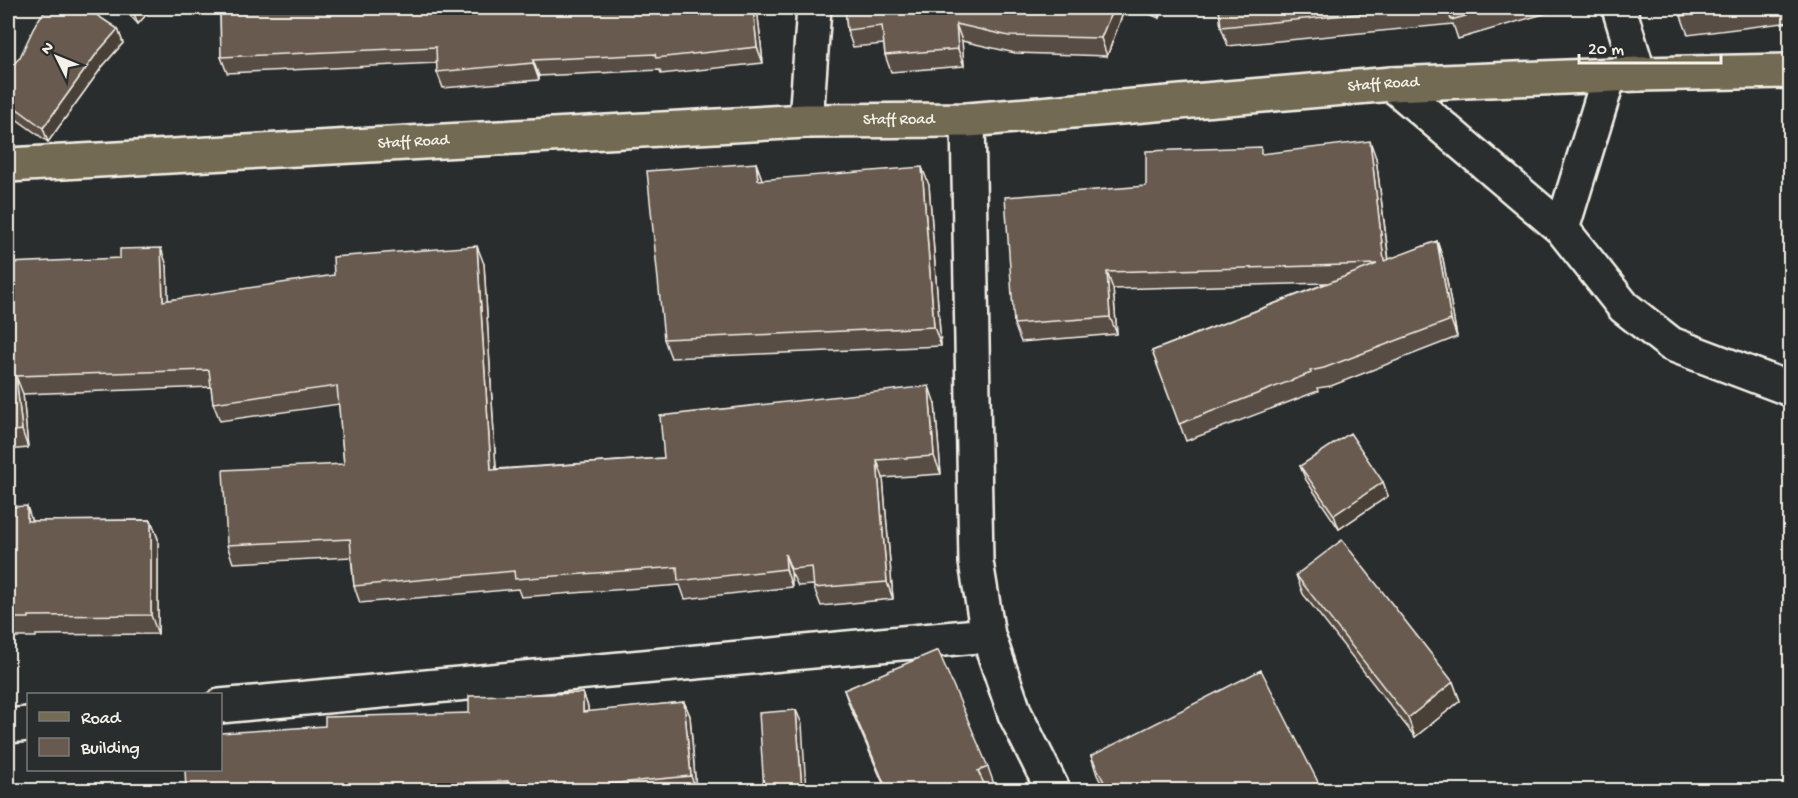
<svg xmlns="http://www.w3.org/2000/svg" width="1798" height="798" viewBox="0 0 1798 798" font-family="'Gochi Hand',sans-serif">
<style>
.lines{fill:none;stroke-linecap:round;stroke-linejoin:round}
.minor-casing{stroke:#f4f1e8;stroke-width:38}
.major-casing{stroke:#f4f1e8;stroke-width:38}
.minor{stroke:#2a2d2e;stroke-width:33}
.major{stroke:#736b52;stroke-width:33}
.wall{fill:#594d44;stroke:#f4f1e8;stroke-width:1.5}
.shaded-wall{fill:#493f37;stroke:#f4f1e8;stroke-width:1.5}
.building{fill:#685a4f;stroke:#f4f1e8;stroke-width:1.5}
.labels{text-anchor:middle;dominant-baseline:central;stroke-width:6;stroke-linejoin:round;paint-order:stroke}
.street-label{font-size:16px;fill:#f4f1e8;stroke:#2a2d2e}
</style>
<rect width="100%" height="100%" fill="#2a2d2e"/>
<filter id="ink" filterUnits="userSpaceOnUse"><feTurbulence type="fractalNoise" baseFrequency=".0167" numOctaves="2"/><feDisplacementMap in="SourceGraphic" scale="12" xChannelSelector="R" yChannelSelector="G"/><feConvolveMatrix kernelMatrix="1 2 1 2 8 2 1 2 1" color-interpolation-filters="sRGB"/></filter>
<g filter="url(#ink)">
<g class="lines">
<defs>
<path id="minor" d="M1619,8l20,66
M8,63l26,-55
M1392,84l170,145 62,78 47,37 119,45
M968,120l8,442 12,73 27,79 38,76
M806,121l8,-113
M1562,229l47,-153
M220,706l768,-71
M8,726l20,-2"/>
<g id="major">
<path id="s1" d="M8,165l798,-44 162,-1 424,-36 247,-10 151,-3"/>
</g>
</defs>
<!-- minor casing -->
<use href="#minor" class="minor-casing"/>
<!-- major casing -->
<use href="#major" class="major-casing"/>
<!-- minor -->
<use href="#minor" class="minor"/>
<!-- major -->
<use href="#major" class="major"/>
</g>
<!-- wall -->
<path class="wall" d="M123,8h29l-14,16z
M220,8h537l6,55 -102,11 -1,-4 -121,6v4l-96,8 -6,-16v-9l-210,10 -6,-16z
M845,8h280l-18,48 -92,-3 -53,-12 2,25 -73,6 -6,-17 -1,-11 -31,3 -6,-17z
M1135,8h29l-5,10z
M1219,8h326l2,5 -89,26 -5,-15 -225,22 -7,-19z
M1680,8h111v14l-103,13 -7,-19z
M118,29l5,14 -21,24 -54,75 -40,-29v-47z
M1263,154l113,4 13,102 48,-19 6,18 14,78 -126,49 -14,2 1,3 -132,50 -34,-90 175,-68 -214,6 4,45 -96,8 -7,-18 132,-138z
M756,163l6,17 167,5 12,161 -270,12 -7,-19z
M8,249l1,4 1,10 157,3 1,34 316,-36 12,205 168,-11 271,-54 6,70 -58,4 10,121 -72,7 -7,-18v-3l-16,1 -7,-14 1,15 -107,12 -5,-14 -159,12 -3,-8 -158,14 -6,-17 -3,-29 -118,6 -6,-18 117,-81 -5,-60 -119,17 -7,-18 -2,-16 -188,7 5,54 -20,2z
M1300,466l83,16 5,14 -49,33 -33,-49z
M8,507l24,14 119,-1 7,19v95l-122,1v2h-28z
M1296,575l157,107 7,19 -45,36 -112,-143z
M844,690l144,77 6,17 -8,3 1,3h-101l-36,-83z
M583,693l5,14v5l96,-10 6,14 6,74h-510l139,-64 144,-13z
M1091,756l228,28 2,6h-216l-8,-15z"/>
<!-- shaded-wall -->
<path class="shaded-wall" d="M132,8h20l-14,16z
M753,8h4l6,55 -6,-16z
M1113,8h12l-18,48 -6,-18z
M1155,8h9l-5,10z
M956,24l6,17 2,25 -6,-17z
M118,29l5,14 -21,24 -54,75 -5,-14 54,-75z
M533,60l6,16v4l-6,-17z
M1370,141l6,17 15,121 -7,-18z
M756,163l7,19 -5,-2z
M922,167l7,18 12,161 -7,-19z
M1437,241l6,18 14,78 -6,-17z
M477,246l7,18 13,223 -6,-17z
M161,248l6,18 2,52 -6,-17z
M8,249l1,4 3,28 -4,-12z
M1107,272l6,17 4,45 -7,-17z
M16,376l7,18 5,54 -6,-18z
M929,386l6,18 6,70 -7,-18z
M877,460l6,18 10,121 -6,-17z
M1383,482l5,14 -49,33 -5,-14z
M27,506l6,19 -6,-4z
M151,520l7,19v95l-7,-19z
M785,554l6,18 1,15 -6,-18z
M1453,682l7,19 -45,36 -7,-19z
M583,693l5,14v19l-5,-14z
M684,702l6,14 6,74 -5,-14z
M796,710l6,14 4,66h-4z"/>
<!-- building -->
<path class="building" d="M47,8h39l32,21 -21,24 -54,75 -35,-26v-36l5,-1 7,-8 16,-34z
M220,8h533l4,39 -101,11 -1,-4 -122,6v3l-96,9 -1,-25 -215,10z
M845,8h268l-12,30 -92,-2 -53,-12 2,25 -73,6 -3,-29 -35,4z
M1219,8h200l-198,19z
M1448,8h46l-43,12z
M1680,8h71l-70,8z
M1370,141l14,120 53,-20 14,79 -127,48 -14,3 1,2 -132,51 -27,-73 225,-87 -270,8 3,45 -96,7 -9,-127 141,-11v-35l115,-4v7z
M756,163l2,17 164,-13 12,160 -270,12 -17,-168z
M477,246l14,224 173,-12 -4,-42 269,-30 5,70 -57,4 10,122 -73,6 -2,-21 -21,2 -6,-15 1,15 -108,12 -1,-14 -162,12 -1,-8 -160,15 -4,-47 -123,6 -4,-75 121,-6 -7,-78 -124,17 -4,-33 -193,6 6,54 -14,2v-169l112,-5v-9l41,-1 2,53 171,-26 -1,-18z
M1350,433l33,49 -49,33 -34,-49z
M27,506v15l124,-1v95l-122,1v2h-21v-111z
M1342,540l111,142 -45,36 -112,-143z
M938,650l50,117 -10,4 9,19h-100l-43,-100z
M1261,670l58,114 -14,6h-197l-17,-34z
M583,693v19l101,-10 7,74 -83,8 1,6h-101v-9l-101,4 1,4 -70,1h-152l-1,-20h35v-37l105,-7v-9l144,-4v-17z
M796,710l6,80h-38l-5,-77z"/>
</g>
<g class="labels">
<!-- street labels -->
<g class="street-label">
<text stroke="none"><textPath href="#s1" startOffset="1378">Staff Road</textPath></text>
<text stroke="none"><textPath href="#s1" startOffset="892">Staff Road</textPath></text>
<text stroke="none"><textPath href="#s1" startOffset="406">Staff Road</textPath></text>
</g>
</g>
<!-- margin -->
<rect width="1798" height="798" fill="none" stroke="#2a2d2e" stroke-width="30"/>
<rect x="15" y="15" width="1768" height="768" fill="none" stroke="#f4f1e8" stroke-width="2" filter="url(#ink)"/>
<!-- legend -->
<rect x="27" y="693" width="195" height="78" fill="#2a2d2e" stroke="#7b7b78" stroke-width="1.5"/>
<rect x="39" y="712" width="30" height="9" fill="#736b52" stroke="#7b7b78" stroke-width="1.5"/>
<text x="81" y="723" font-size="18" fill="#f4f1e8">Road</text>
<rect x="39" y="738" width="30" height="18" fill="#685a4f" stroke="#7b7b78" stroke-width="1.5"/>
<text x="81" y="753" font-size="18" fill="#f4f1e8">Building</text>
<!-- north arrow -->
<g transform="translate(57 57) rotate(313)" stroke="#2a2d2e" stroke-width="4.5" paint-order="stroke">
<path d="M0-4.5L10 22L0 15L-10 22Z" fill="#f4f1e8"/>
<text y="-9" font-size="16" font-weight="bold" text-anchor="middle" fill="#f4f1e8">N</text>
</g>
<!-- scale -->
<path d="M1579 54v9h142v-9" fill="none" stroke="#f4f1e8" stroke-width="3"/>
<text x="1588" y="54" font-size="18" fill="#f4f1e8" stroke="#2a2d2e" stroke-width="4.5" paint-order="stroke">20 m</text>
</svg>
